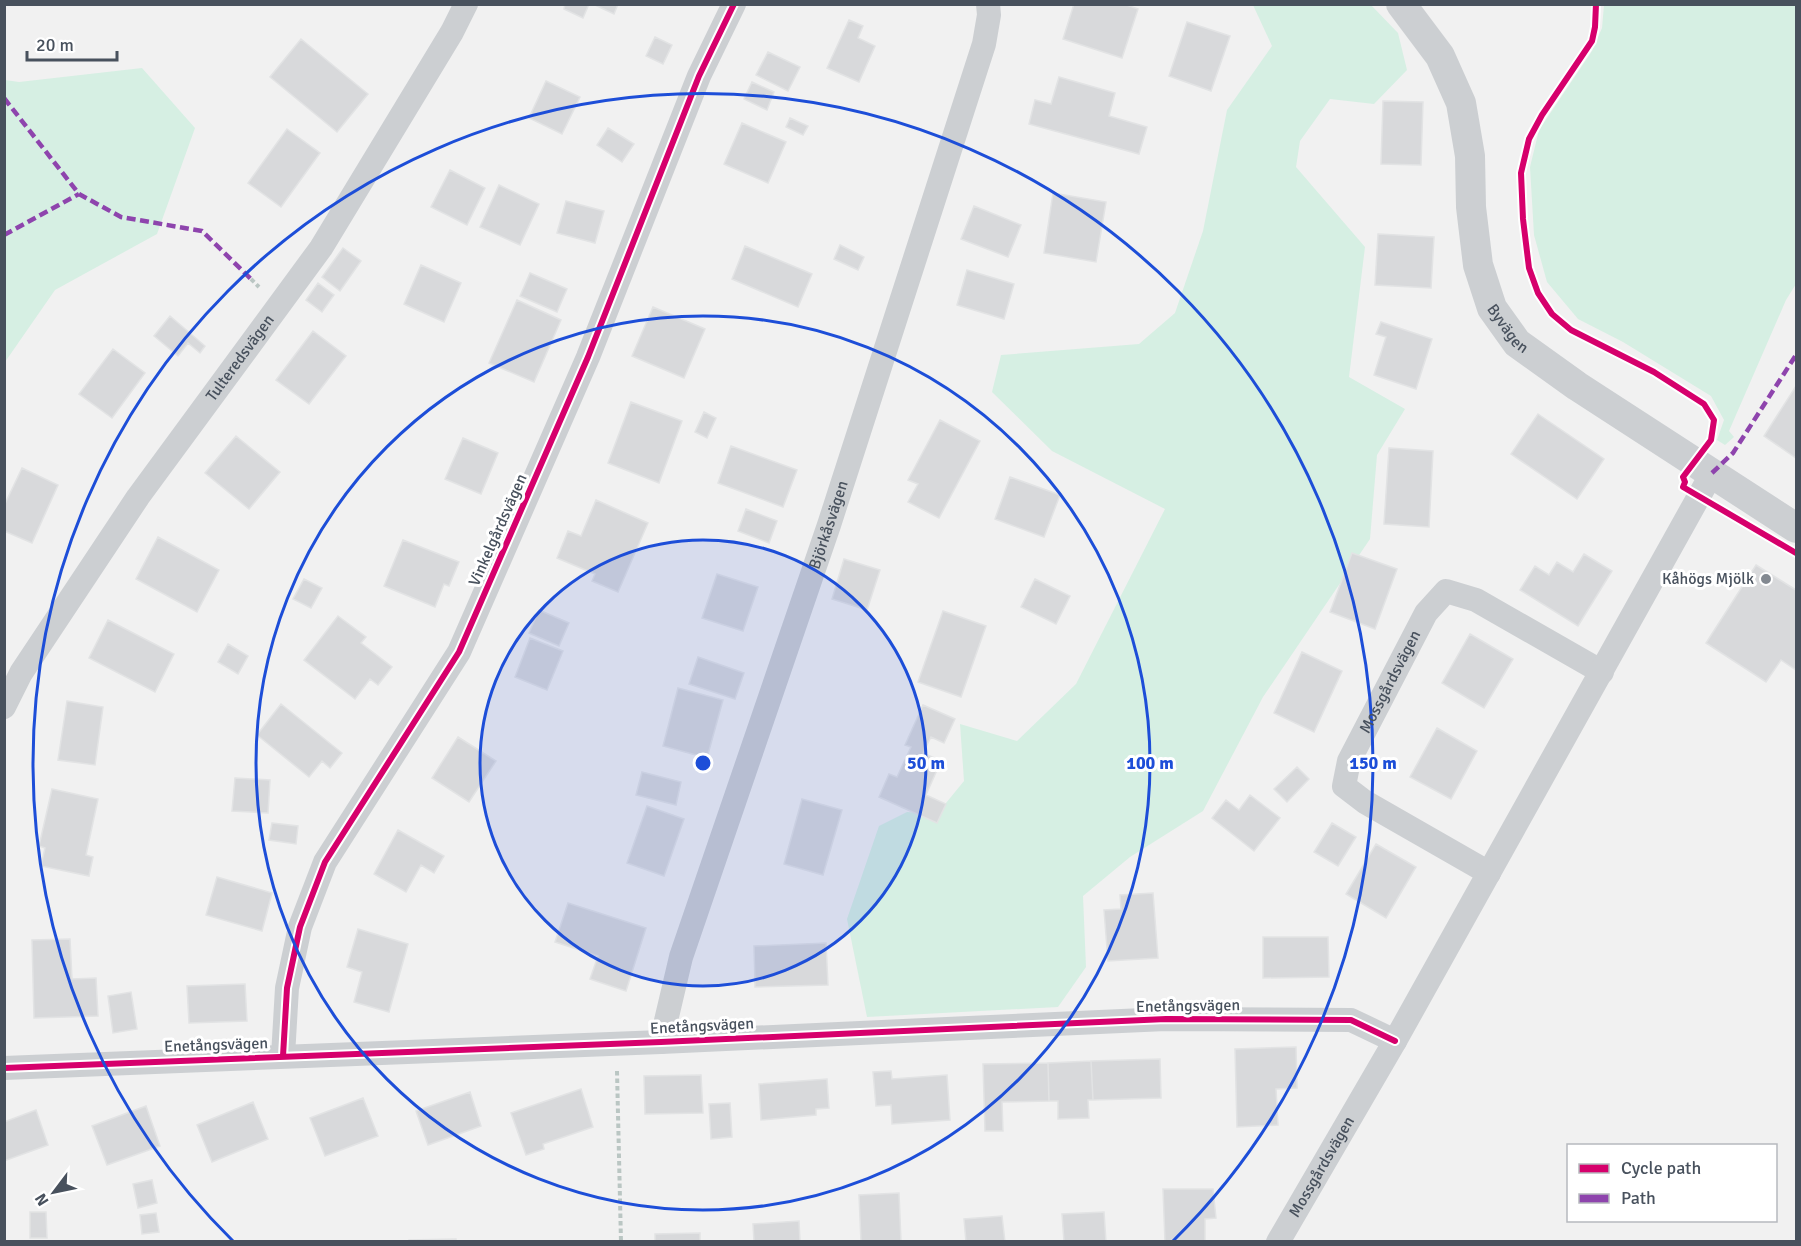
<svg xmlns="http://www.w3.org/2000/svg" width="1801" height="1246" viewBox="0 0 1801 1246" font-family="Signika,sans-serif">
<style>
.green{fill:#d6efe3}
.building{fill:#d8d9db;stroke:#e2e3e4;stroke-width:1.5}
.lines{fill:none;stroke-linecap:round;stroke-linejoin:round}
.path{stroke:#bac6c3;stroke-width:4;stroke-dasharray:4.5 3;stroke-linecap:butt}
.minor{stroke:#cccfd2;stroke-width:24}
.tertiary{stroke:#cccfd2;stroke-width:30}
.quiet{stroke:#8e44ad;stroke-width:4.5;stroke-dasharray:9 4.5;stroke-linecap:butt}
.cycleway-casing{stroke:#fff;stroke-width:10}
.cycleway{stroke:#d6006c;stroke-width:6}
.ring{fill:none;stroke:#1d4ed8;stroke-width:3}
.poi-dot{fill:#838991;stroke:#fff;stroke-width:2}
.labels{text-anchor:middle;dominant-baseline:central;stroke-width:6;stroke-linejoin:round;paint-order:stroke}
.street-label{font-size:16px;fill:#48515d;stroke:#fff}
.poi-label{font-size:16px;fill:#48515d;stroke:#fff;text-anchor:end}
.centre{fill:#1d4ed8;stroke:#fff;stroke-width:3}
.ring-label{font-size:18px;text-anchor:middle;font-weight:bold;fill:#1d4ed8;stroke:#fff;stroke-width:6;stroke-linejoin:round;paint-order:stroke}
</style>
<rect width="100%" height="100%" fill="#f1f1f1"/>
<!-- green -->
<path class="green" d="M1253,5h118l27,28 9,37 -33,34 -44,-5 -30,42 -4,26 69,80 -16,130 56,32 -28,46 -7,84 -107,158 -60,114 -73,46 -47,39 3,71 -28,40 -191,10 -20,-98 32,-93 28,-14 30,2 27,-33 -4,-57 57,17 59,-57 89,-175 -113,-58 -60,-59 9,-37 138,-11 36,-31 28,-82 24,-121 45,-64z
M1604,5h192v279l-10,16 -57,131 5,6 -9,8 -8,-5 7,-20 -13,-24 -88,-54 -45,-23 -31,-37 -13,-47 -4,-68 9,-37 53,-79 10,-23z
M142,68l53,60 -38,106 -102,56 -50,72v-282l14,2z"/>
<!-- building -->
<path class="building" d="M565,4h24l-6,14 -19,-9z
M593,4h25l-4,10z
M1074,4h50l14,5 -16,49 -59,-19z
M849,20l14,6 -5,12 17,8 -16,36 -32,-14z
M1187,22l43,14 -19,55 -42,-15z
M655,37l17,8 -9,19 -17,-8z
M301,39l67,55 -31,38 -67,-55z
M768,52l32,15 -12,24 -32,-16z
M1059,77l56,16 -6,23 38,11 -8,27 -110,-30 6,-24 16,4z
M546,81l34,16 -18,37 -33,-16z
M752,82l22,10 -7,18 -23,-11z
M1383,101l40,1 -2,63 -40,-1z
M790,118l18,8 -5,9 -17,-8z
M742,123l44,19 -18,41 -44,-19z
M608,128l26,16 -12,18 -25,-17z
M287,129l33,24 -39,54 -33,-24z
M450,170l35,18 -18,37 -36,-18z
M499,185l40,19 -19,41 -40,-18z
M1053,193l53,9 -10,60 -52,-9z
M566,201l38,10 -9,32 -38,-10z
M974,206l47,19 -13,32 -47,-18z
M1378,234l56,3 -3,51 -56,-3z
M840,245l24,12 -6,13 -24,-11z
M745,246l67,28 -14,33 -66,-28z
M343,248l18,13 -21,30 -18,-14z
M421,265l40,18 -17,39 -40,-18z
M967,270l47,14 -10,35 -47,-14z
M530,273l37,16 -10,23 -37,-16z
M318,283l16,12 -12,17 -16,-12z
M517,300l44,20 -27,62 -45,-19z
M653,307l52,22 -21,49 -52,-22z
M170,316l35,30 -5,7 -12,-10 -10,13 -24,-20z
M1381,322l51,17 -16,50 -42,-14 12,-38 -10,-3z
M313,331l33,25 -37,48 -33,-24z
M113,349l32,24 -33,45 -33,-24z
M1796,386v72l-32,-22z
M631,402l51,19 -23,62 -51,-20z
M704,412l12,6 -9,20 -12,-6z
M1538,414l66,45 -27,40 -66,-45z
M940,420l40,21 -41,77 -31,-16 10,-18 -10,-4z
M236,436l44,36 -31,37 -44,-36z
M463,438l35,15 -17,41 -36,-15z
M731,446l66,24 -14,37 -65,-24z
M1389,448l44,3 -4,76 -45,-3z
M22,468l36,17 -26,58 -28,-12v-25z
M1010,477l50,18 -16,42 -49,-18z
M596,500l52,23 -30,69 -26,-11 3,-7 -38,-16 11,-27 13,5z
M746,509l31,12 -8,22 -31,-12z
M158,537l61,33 -22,42 -61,-33z
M403,540l56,22 -10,24 -5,-2 -9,23 -51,-21z
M1352,553l45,16 -22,60 -45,-17z
M1584,554l28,17 -34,55 -58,-36 15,-24 14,9 8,-13 16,10z
M844,559l36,11 -13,40 -35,-11z
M1756,565l40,25v80l-15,-10 -15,22 -60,-39z
M717,574l41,13 -15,44 -41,-13z
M304,579l18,9 -11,20 -18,-9z
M1035,579l35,17 -14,28 -35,-17z
M539,610l30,13 -10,23 -30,-13z
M943,611l43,15 -25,71 -43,-15z
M338,616l28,21 -5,6 31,24 -14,18 -8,-6 -15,20 -51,-39z
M108,620l66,34 -19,38 -66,-34z
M1470,634l43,25 -29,49 -42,-25z
M530,638l33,13 -16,39 -32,-13z
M228,644l20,12 -10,18 -20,-12z
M1302,652l40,19 -28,61 -40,-19z
M698,657l46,16 -9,26 -46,-15z
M678,688l45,12 -16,58 -44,-12z
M67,701l36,6 -8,58 -37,-5z
M281,704l61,49 -12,15 -8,-7 -13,16 -52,-42z
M923,705l32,14 -11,24 -13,-6 -8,16 18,8 -15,34 20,9 -9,19 -58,-26 10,-23 8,3 14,-30 -6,-2z
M1437,728l40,23 -26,48 -41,-22z
M458,737l38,24 -27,41 -37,-24z
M1297,767l12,12 -22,23 -13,-13z
M642,772l39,10 -5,23 -40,-10z
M235,778l35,2 -2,33 -36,-2z
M52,789l46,10 -12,56 7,2 -4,19 -48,-10 4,-18 -6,-2z
M1250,795l30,23 -26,33 -42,-33 14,-18 13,10z
M802,799l40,11 -19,65 -39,-11z
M647,806l37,13 -20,57 -37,-13z
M272,823l26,3 -2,18 -27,-4z
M1332,823l24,14 -18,29 -24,-14z
M398,830l46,26 -10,17 -13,-8 -15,27 -32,-18z
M1376,844l40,23 -30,51 -40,-24z
M217,877l55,16 -10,38 -56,-16z
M1153,893l5,65 -50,3 -4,-51 17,-1 -1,-14z
M568,903l78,25 -20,63 -36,-12 8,-23 -43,-14z
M358,929l50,15 -19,68 -35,-10 8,-30 -15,-5z
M1263,937h65l1,40 -66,1z
M70,939l2,40 24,-1 2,38 -64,2 -2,-78z
M826,943l2,42 -73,2 -1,-41z
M245,984l2,37 -58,2 -2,-37z
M131,992l6,37 -24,4 -5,-37z
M1296,1047l1,41 -21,1 2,36 -41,2 -2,-78z
M1160,1059l1,39 -68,2 -2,-39z
M1091,1061l2,39h-5l1,18 -31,1v-18h-9l-1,-38z
M1048,1063l1,38 -47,1 1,29h-18l-2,-67z
M891,1071l1,8 55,-4 3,45 -58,4 -1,-19 -15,1 -3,-34z
M701,1075l2,38 -58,1 -1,-38z
M827,1079l2,29 -13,1v6l-55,5 -2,-36z
M581,1089l12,38 -50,17 1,5 -18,6 -15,-42z
M470,1092l11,34 -53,19 -12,-34z
M363,1098l15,38 -53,20 -15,-38z
M253,1102l15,37 -56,23 -15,-37z
M730,1103l2,34 -21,2 -2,-35z
M146,1106l14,40 -53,19 -15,-39z
M36,1110l12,35 -44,16v-39z
M152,1180l5,23 -19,5 -5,-24z
M1163,1189h50l3,29 -11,1v23h-40z
M899,1193l2,49h-40l-2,-47z
M30,1212h16l1,26h-17z
M1104,1212l2,30h-42l-2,-28z
M156,1213l3,19 -17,2 -2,-19z
M1002,1216l3,26h-39l-2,-23z
M799,1221l1,21h-46l-1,-18z
M700,1233v9h-45v-8z
M456,1239v3h-47v-2z"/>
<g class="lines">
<!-- path -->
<path class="path" d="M251,279l8,8
M617,1071l4,171"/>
<!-- minor -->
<g class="minor">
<path id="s1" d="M4,707l17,-34 117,-176 183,-249 131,-216 14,-28"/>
<path id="s2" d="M1489,873l-124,-71 -21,-16 5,-25 77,-148 20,-22 30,9 126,72"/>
<path id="s3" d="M661,1042l20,-85 148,-432 155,-481 5,-29 -1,-11"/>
<path d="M283,1056l4,-68 13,-61 25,-65 134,-210 129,-295 111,-281 35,-72"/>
<path d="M4,1068l657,-26 505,-23 185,1 44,21"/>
<path id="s4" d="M1278,1242l117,-201 317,-568"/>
</g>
<!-- tertiary -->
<path class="tertiary" id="s5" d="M1401,4l39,52 21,47 9,53 1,51 7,58 14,43 25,35 60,43 219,142"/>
<!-- quiet -->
<path class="quiet" d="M4,98l75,96 42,23 81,14 49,48
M4,235l75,-41
M1712,473l21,-20 63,-98"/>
<defs>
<path id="cycleway" d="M1596,4l-1,23 -3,14 -50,74 -13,24 -8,34 2,46 6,49 9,25 14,21 19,16 83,42 50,32 10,16 -3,20 -28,37 2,5 -2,5 113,66
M283,1056l4,-68 13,-61 25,-65 134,-210 129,-295 111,-281 35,-72
M4,1068l657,-26 505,-23 185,1 44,21"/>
</defs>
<!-- cycleway casing -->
<use href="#cycleway" class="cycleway-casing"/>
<!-- cycleway -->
<use href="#cycleway" class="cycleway"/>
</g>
<!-- distance rings -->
<circle cx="703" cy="763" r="223" fill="#1d4ed8" fill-opacity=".12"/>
<g class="ring">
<circle cx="703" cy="763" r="223"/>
<circle cx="703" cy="763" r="447"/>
<path d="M233 1241A670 670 0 1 1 1173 1241"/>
</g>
<!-- markers -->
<circle class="poi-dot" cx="1766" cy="579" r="6"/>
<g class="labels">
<!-- street labels -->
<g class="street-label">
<text stroke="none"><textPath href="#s5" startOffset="351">Byvägen</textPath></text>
<text stroke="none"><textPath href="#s1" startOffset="422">Tulteredsvägen</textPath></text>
<text stroke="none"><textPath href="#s3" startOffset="544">Björkåsvägen</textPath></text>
<text transform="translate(498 530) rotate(-66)">Vinkelgårdsvägen</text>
<text stroke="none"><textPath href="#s2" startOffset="284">Mossgårdsvägen</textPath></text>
<text transform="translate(1188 1006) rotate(-1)">Enetångsvägen</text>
<text transform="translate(702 1026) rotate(-3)">Enetångsvägen</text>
<text transform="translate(216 1045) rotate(-2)">Enetångsvägen</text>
<text stroke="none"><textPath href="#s4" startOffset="87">Mossgårdsvägen</textPath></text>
</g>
<!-- poi labels -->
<g class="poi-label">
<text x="1754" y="579">Kåhögs Mjölk</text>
</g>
</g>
<circle cx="703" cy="763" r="9" class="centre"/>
<g class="ring-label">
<text x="926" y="769">50 m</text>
<text x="1150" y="769">100 m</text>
<text x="1373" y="769">150 m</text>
</g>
<!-- border -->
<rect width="1801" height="1246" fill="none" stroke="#48515d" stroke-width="12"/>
<!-- legend -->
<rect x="1567" y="1144" width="210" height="78" fill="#ffffff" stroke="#b6b9be" stroke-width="1.5"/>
<rect x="1579" y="1164" width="30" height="9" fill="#d6006c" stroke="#b6b9be" stroke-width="1.5"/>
<text x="1621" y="1174" font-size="18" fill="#48515d">Cycle path</text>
<rect x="1579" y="1194" width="30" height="9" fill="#8e44ad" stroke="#b6b9be" stroke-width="1.5"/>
<text x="1621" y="1204" font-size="18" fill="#48515d">Path</text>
<!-- north arrow -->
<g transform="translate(54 1192) rotate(238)" stroke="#ffffff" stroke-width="4.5" paint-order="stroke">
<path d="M0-4.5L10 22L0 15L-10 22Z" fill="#48515d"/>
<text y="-9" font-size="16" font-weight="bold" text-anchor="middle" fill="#48515d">N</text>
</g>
<!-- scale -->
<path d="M27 51v9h90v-9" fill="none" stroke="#48515d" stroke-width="3"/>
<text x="36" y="51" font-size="18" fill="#48515d" stroke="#ffffff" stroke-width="4.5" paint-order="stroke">20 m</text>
</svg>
